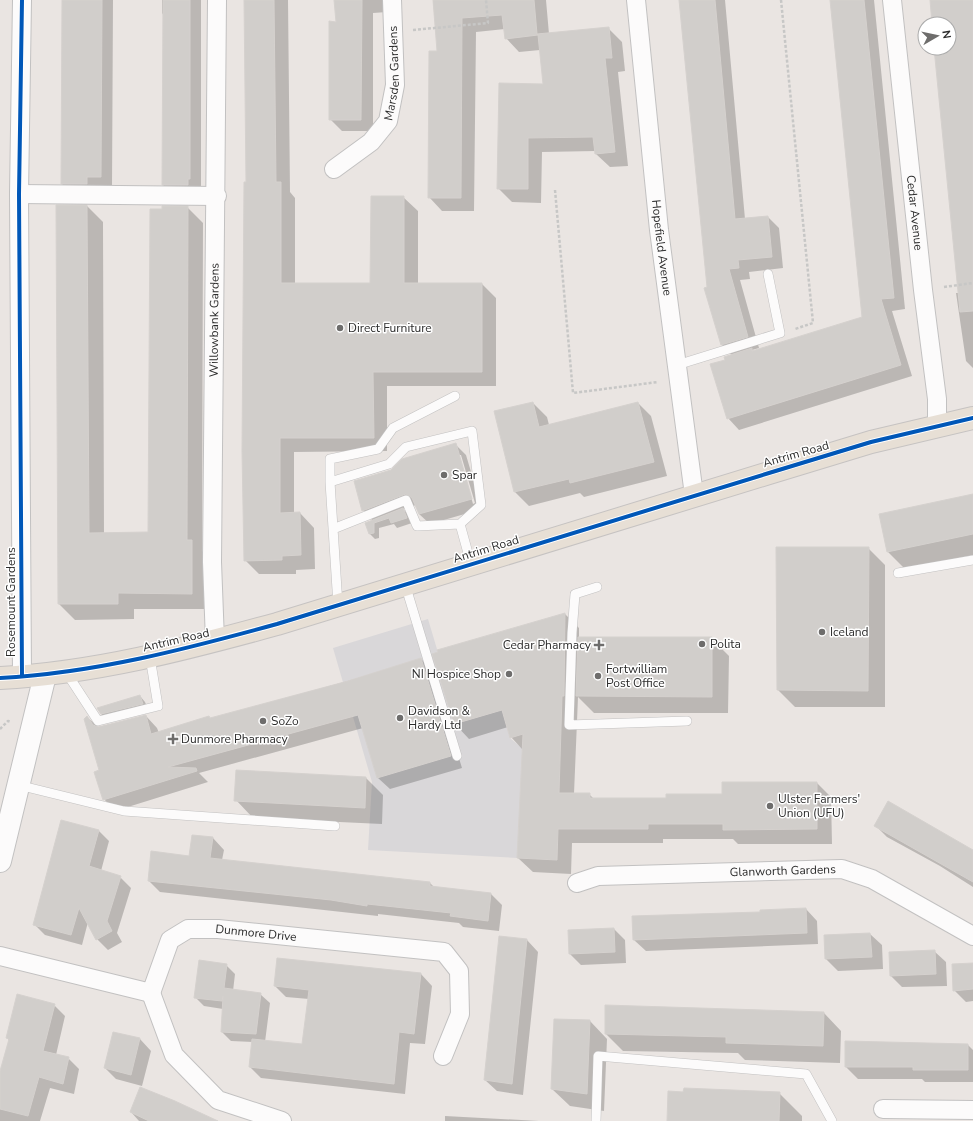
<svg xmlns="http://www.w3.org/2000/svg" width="973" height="1121" viewBox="0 0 973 1121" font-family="'Nunito Sans',sans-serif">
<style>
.industrial{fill:#d9d7d9}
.shadow{fill:#0003;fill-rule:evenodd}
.building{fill:#d1cecb;stroke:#d5d1ce}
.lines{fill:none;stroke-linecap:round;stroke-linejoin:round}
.lane-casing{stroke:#c2c1c1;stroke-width:10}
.street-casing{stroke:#c2c1c1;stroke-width:20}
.secondary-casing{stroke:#c2c1c1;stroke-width:24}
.primary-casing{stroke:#c6c3c2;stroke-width:24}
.path{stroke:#c7c7c6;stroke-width:2.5;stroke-dasharray:3 2;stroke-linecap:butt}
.lane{stroke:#fcfbfb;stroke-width:9}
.street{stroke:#fcfbfb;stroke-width:18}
.secondary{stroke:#fcfbfb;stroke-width:22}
.primary{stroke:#e7dfd5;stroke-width:22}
.cycleway-casing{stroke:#fff;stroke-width:6}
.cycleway{stroke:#0057b8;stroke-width:4}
.poi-dot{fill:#6e6d6c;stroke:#fff;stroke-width:1.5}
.labels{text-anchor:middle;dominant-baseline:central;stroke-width:3;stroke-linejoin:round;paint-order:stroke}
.street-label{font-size:12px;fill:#2c2c2c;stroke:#fff}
.poi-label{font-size:12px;fill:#2c2c2c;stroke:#fff;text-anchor:start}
</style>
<rect width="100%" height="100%" fill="#eae5e2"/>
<!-- industrial -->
<path class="industrial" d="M428,619l31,104 43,-13 8,28 13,11 37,1 -3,110 -189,-10 4,-68 -39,-134z"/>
<!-- shadow -->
<path class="shadow" d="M63,0h50l-1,188 -39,7 -11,-11z
M162,0h39v191l-26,5 -12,-11 1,-169 -2,-3z
M245,0h43l2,192 5,6v86h76l32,-87 15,14v73h64l14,14v88h-109v65l-93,1v61h6l14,15 1,41 -19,1v4h-37l-14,-14 2,-377z
M335,0h51l1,12 -14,1v118h-31l-12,-12 7,-96z
M433,0h113l3,34 59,-6 14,14 3,29 -7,1 10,94 -18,1 -14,-13v-3l-54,1 -1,51 -29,-1 -14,-14 46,-103 -4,-35 -21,2 -13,-14 -1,-9 -29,3 -2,179h-32l-13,-14 9,-145z
M680,0h45l20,219 23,-2 11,11 4,40 -34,4 1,7 -10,1 19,68 -7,2 2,2 109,-34 -32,-318h43l31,309 -13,2 20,65 -173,54 -11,-12 -2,-58 6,-5 -10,-10 -14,-57z
M931,0h42v368l-7,-7 -10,-68h3l-24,-245h14v-24h-16z
M87,206l16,16 1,312 45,-1 38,-326 16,16 -1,328 6,6v52h-74v10l-59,1 -16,-16z
M533,403l14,14 2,8 89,-22 13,13 16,60 -83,21 -4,-4 -51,13 -14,-14 -19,-80z
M456,445l10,10 16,54 -52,15 -11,-10 -3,-9 -13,4 5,5 4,9 -15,5 -3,-4 -15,4v10l-4,1 -6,-6 4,-12 -10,-11 29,-40zM459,455h2l14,48 -2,1z
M973,495v60l-68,14 -17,-17z
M777,548h91l17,17v142h-90l-17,-17z
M565,614l14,14v10h132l18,18 -1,57h-134l-16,-16 -4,97h15l5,5h73l56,-4 94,-12 14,14 1,47h-94l-5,-5h-70v4h-91l-1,31 -38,-2 -15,-14 5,-108 -12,-13 -3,-10 -39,12 -14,-15 -21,-69z
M421,659l11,11 30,98 -72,21 -12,-11 -15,-50 -164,45 9,9 -93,29 -11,-12 -4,-28 -13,-54 11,10 48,-11 11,12 2,5 189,-52z
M140,696l5,6 3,7 -41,10 -6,-5z
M366,778l17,17 -1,29 -129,-6 -17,-18z
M875,825l98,28v34l-33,-21 -53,-29z
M98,830l11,11 -8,30 19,6 11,11 -14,45 5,9 -14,8 -11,-11 -9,-17 -6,23 -37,-10 -10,-10z
M213,838l11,12 -2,10 208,23 4,4 57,7 11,11 -3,26 -36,-4 -4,-4 -81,-9v2l-218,-24 -11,-11 41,-24z
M806,909l11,12 1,23 -172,7 -12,-11 127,-27z
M614,929l11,11 1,23 -45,2 -11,-11z
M870,934l12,11 1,24 -45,2 -12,-12 -1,-23z
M527,940l11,12 -15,143 -26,-4 -12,-11z
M934,951l12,11 1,24 -45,1 -11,-11z
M973,964v37l-7,1 -12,-12z
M226,965l9,9 -2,17 27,3 10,9 -5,39 38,4 6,-47 -23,-2 -11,-11 146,-12 11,12 -7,58 -15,-1 -5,51 -144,-16 -11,-11 3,-25 -22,-1 -9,-9 1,-23 -19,-3 -9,-9z
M54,1005l11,11 -9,39 12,3 11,11 -5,25 -24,-6 -10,33h-40v-46l9,-35 -2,-2z
M824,1013l17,18 -1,32 -95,-3 -7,-7 -115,-2 -17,-17z
M555,1020l35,1 17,18 -3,72 -34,-5 -18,-17z
M140,1039l11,12 -9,35 -26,-7 -11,-11z
M968,1045l5,5v32h-48l-3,-3h-64l-12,-12z
M684,1093h95l23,23v5h-134z
M131,1112l84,9h-76z
M445,1116l94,5h-94z"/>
<!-- building -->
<path class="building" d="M62,0h40l-1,177h-14v7h-26z
M163,0h27v179h-2v6h-26z
M244,0h30l2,182h5v101h89l1,-87h33v87h78v89h-109l1,66h-94v75l20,-1 1,43 -19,1v4l-38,1 -2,-110 2,-269h2z
M334,0h28l-1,120h-32v-99l7,1z
M433,0h101l3,34 72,-7 3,31h-7l10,94 -20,2 -2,-17 -65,1v51h-31l2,-106 44,1 -5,-49 -33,4 -3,-24 -40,3 -1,180h-33l1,-147h8z
M679,0h36l20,219 33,-3 4,41 -34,3 1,8 -10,1 19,68 -27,8 -17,-57 3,-1z
M830,0h34l30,298 -13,1 20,66 -174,54 -17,-55 15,-4 -1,-3 28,-9v3l110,-34z
M930,0h43v311l-13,1 -26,-264h15v-24h-17z
M56,205h31l2,328 59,-1 2,-323h12v-3h26l-1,334h5v54l-74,-1v11h-60z
M533,402l6,25 99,-25 16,60 -84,21 -1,-4 -55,13 -20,-81z
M456,443l16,56 -53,15 -7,-16 -6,-4 -44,17 -8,-30 37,-11 11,-11z
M973,494v40l-86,18 -8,-38z
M403,508l4,10 -16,5 -2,-5 -15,5v10l-5,1 -4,-11z
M776,547h93l-1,144 -91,-1z
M565,613l-1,83h-2l-3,97h31v5h76v-4h56v-12h95v47l-94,1v-6h-75v5h-90l-1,31 -40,-2 6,-124 -13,4 -8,-28 -48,14 -22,-70 6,-2 -1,-2z
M578,637h134v60l-136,-1z
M421,658l30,98 -74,22 -19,-63 -190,52 28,1 1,3 -94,29 -9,-28 5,-2 -15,-51 3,-3 6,9 6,2 47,-12 5,19 58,-18 1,2 138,-37z
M140,695l3,9 -42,10 -4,-6z
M236,770l130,7 -1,31 -131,-7z
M888,801l85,49v32l-99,-56z
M61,820l38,10 -10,36 32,10 -14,45 5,10 -16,9 -17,-32 -8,27 -38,-10z
M192,835l21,2 -3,21 220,24v4l61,7 -3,28 -38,-5 1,-3 -84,-9v2l-36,-6 -183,-19 3,-30 38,5z
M806,908l1,25 -174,7 -1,-24 128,-4v-2z
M614,928l1,24 -46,2 -1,-24z
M870,933l2,24 -47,2 -1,-24z
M499,936l28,3 -15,145 -28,-4z
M935,950l1,24 -46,2 -1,-24z
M277,958l144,15 -7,61 -15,-2 -5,52 -145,-17 3,-28 50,5 7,-54 -35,-4z
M199,960l28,4 -3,24 37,5 -5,41 -35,-2 2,-36 -1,5 -28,-3z
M973,963v26l-20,2 -1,-27z
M17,994l38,10 -12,47 26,6 -6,27 -24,-7 -11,39 -28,-7v-38l9,-32 -3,-1z
M605,1005l219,7 -1,34 -97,-3v-6l-121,-3z
M554,1019l36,1 -3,74 -36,-5z
M113,1032l27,6 -9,37 -27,-7z
M845,1041l123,3v26h-55v-3h-68z
M140,1087l35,14 43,20h-69l-19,-9z
M684,1088l96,4 -1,29h-112l1,-30 15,1z"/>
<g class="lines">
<defs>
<path id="lane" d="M677,365l103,-32 -12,-59
M330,482v-23l48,-10 15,-21 62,-32
M333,529l73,-29 11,26 43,-2
M898,573l75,-13
M405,584l52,172
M597,587l-22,7 -3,39 -3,92 118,-4
M338,605l-8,-123 59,-18 17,-17 66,-16 9,74 -21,19 11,40
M66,672l32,49 60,-15 -8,-49
M18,785l106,26 211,15
M596,1121l2,-65 208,18 26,47"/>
<g id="street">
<path d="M22,0l-3,194 3,482"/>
<path id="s1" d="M636,0l23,230 35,265"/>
<path id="s2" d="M892,0l31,290 14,109v27"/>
<path id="s3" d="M334,169l37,-27 17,-21 7,-36 -3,-85"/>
<path d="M19,194l198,2"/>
<path id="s4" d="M215,641l-3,-79 5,-562"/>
<path id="s5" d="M577,883l21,-7 244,-7 30,10 101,57"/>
<path id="s6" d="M0,956l151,37 19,-53 18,-11h30l226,23 15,19 1,43 -17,42"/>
<path d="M151,993l23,62 44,45 64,21"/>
<path d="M883,1109l90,1"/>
</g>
<path id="secondary" d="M0,861l45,-186"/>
<path id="primary" d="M0,678c95,-5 186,-29 277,-54l492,-151 102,-31 102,-24"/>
</defs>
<!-- lane casing -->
<use href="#lane" class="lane-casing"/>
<!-- street casing -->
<use href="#street" class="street-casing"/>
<!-- secondary casing -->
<use href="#secondary" class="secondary-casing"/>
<!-- primary casing -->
<use href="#primary" class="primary-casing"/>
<!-- path -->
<path class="path" d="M781,0l32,323 -18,6
M413,30l75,-7 -2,-23
M555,190l18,203 85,-11
M944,287l29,-4
M0,729l8,-8 3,1"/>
<!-- lane -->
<use href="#lane" class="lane"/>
<!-- street -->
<use href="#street" class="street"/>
<!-- secondary -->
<use href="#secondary" class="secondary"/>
<!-- primary -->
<use href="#primary" class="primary"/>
<defs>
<path id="cycleway" d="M22,0l-3,194 3,482
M0,678c95,-5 186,-29 277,-54l492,-151 102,-31 102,-24"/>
</defs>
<!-- cycleway casing -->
<use href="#cycleway" class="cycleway-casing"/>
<!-- cycleway -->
<use href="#cycleway" class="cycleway"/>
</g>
<!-- markers -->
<g class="poi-dot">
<circle cx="340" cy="328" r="4"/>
<circle cx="444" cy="475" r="4"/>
<circle cx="822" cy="632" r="4"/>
<circle cx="702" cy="644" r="4"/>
<path d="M597 639h4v4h4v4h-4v4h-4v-4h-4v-4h4z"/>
<circle cx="509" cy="674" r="4"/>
<circle cx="598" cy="676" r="4"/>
<circle cx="400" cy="718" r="4"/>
<circle cx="263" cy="721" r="4"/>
<path d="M171 733h4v4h4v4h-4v4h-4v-4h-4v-4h4z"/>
<circle cx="770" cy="806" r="4"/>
</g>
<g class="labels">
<!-- street labels -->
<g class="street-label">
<text stroke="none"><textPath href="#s3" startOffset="121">Marsden Gardens</textPath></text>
<text stroke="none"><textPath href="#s2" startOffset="214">Cedar Avenue</textPath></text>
<text stroke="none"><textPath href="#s1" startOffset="249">Hopefield Avenue</textPath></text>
<text stroke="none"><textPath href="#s4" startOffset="321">Willowbank Gardens</textPath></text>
<text transform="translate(796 454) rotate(-16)">Antrim Road</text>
<text transform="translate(486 549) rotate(-17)">Antrim Road</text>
<text transform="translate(11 602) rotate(-90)">Rosemount Gardens</text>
<text transform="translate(176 640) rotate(-13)">Antrim Road</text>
<text stroke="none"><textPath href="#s5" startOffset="207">Glanworth Gardens</textPath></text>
<text stroke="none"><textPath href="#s6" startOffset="301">Dunmore Drive</textPath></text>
</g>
<!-- poi labels -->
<g class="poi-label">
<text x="348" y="328">Direct Furniture</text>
<text x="452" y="475">Spar</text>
<text x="830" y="632">Iceland</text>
<text x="710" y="644">Polita</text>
<text x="591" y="645" text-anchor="end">Cedar Pharmacy</text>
<text x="606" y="669">Fortwilliam<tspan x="606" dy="14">Post Office</tspan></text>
<text x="501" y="674" text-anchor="end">NI Hospice Shop</text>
<text x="408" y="711">Davidson &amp;<tspan x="408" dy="14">Hardy Ltd</tspan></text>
<text x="271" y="721">SoZo</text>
<text x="181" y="739">Dunmore Pharmacy</text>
<text x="778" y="799">Ulster Farmers'<tspan x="778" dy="14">Union (UFU)</tspan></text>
</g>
</g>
<!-- north arrow -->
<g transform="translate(937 36) rotate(81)"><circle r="19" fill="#ffffff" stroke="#ababab"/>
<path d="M0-3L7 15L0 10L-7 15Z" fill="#6e6d6c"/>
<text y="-6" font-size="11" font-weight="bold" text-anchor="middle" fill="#2c2c2c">N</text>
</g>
</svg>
